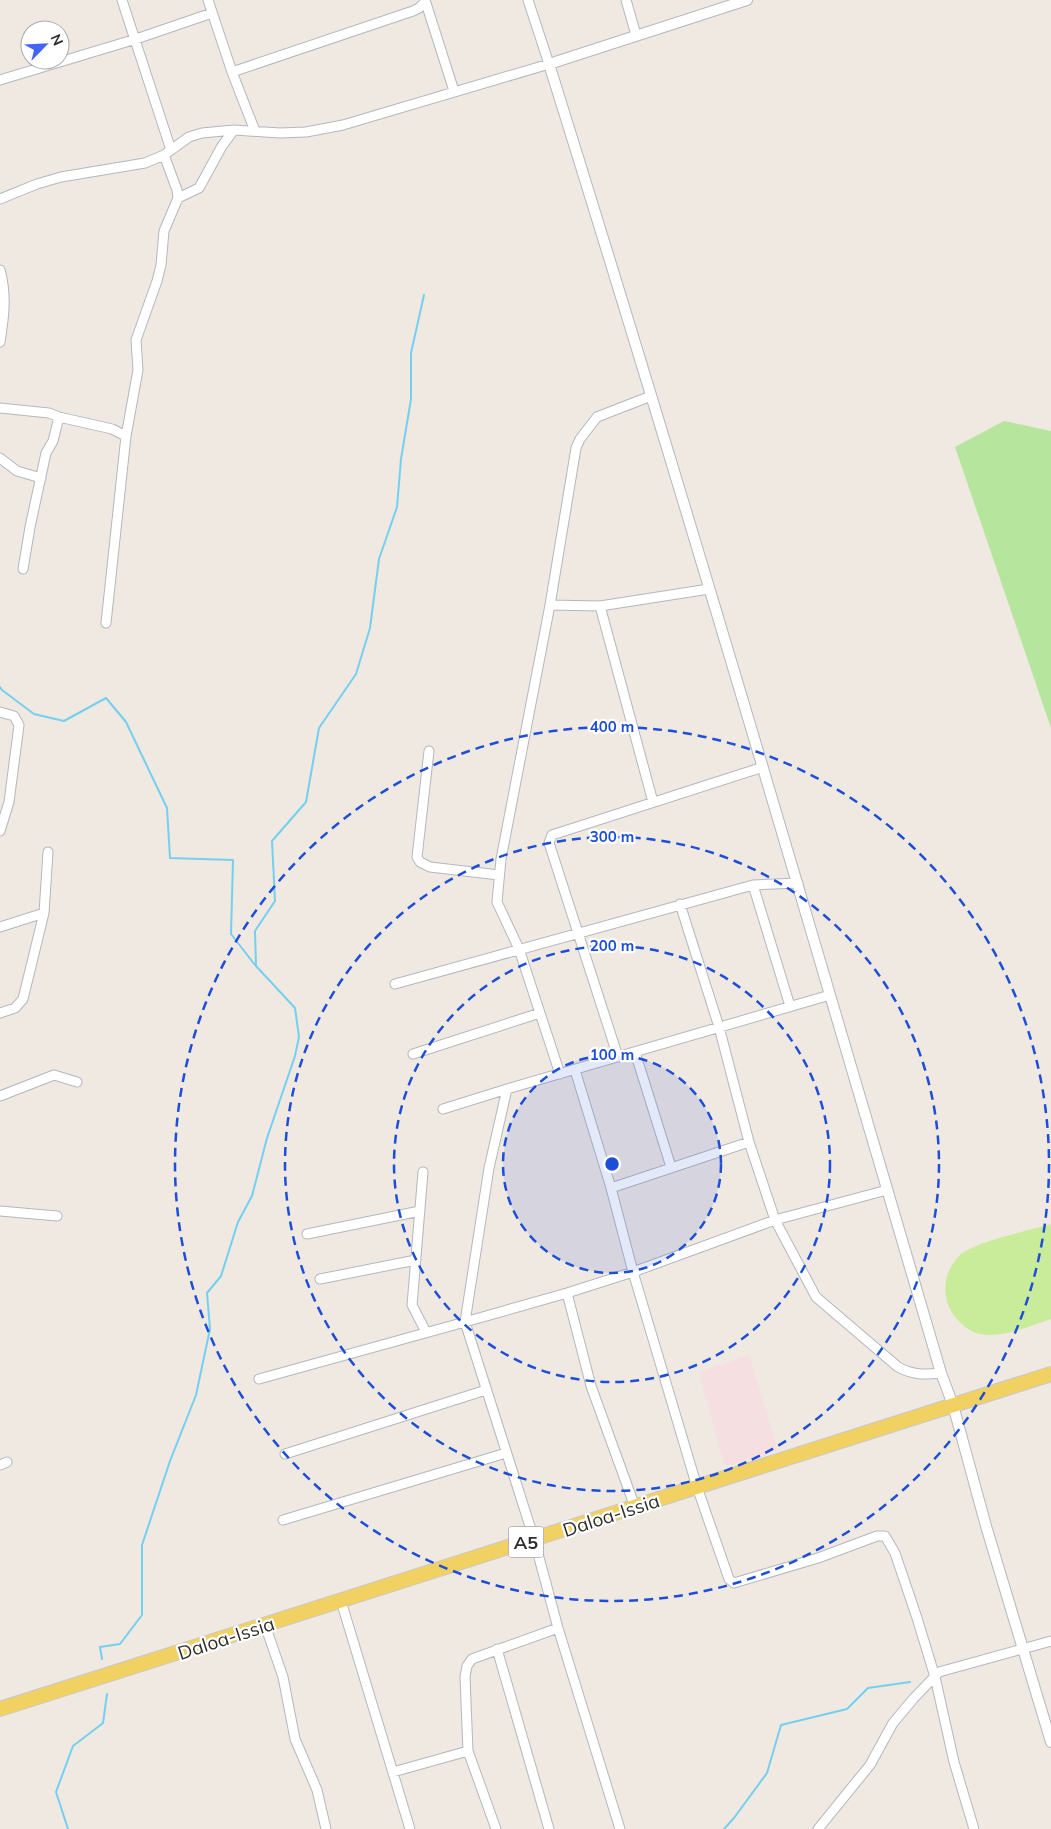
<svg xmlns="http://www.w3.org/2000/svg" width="1051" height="1829" viewBox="0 0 1051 1829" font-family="Mulish,sans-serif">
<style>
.medical{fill:#f5dfe0}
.green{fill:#b6e59e}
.pitch{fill:#c9ec9a}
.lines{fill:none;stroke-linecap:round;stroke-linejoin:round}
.stream{stroke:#75cff0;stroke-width:2}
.minor-casing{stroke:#b4b7c1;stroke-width:11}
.tertiary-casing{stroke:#b4b7c1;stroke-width:12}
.primary-casing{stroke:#c9c9c9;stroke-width:16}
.minor{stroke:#fff;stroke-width:9}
.tertiary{stroke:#fff;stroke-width:10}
.primary{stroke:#f2d163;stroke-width:14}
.ring{fill:none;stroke:#1d4ed8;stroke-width:2.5;stroke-dasharray:9 6}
.labels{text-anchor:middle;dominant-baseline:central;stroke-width:4.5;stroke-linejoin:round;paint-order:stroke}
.shield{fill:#fff;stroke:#6d6d6d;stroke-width:1}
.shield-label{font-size:18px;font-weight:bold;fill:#2e2e2e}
.street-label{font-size:19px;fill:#2e2e2e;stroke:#fff}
.centre{fill:#1d4ed8;stroke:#fff;stroke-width:2.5}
.ring-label{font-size:15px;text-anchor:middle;font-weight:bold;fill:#1d4ed8;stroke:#fff;stroke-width:4.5;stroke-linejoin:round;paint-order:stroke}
</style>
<rect width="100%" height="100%" fill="#efe9e1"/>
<!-- medical -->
<path class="medical" d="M749,1355l29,95 -48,15 -6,-1 -25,-92z"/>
<!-- green -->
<path class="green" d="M1004,421l47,10v297l-96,-281z"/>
<!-- pitch -->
<path class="pitch" d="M1051,1224v95c-20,7 -42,16 -63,16 -9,0 -19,-4 -25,-10 -22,-18 -24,-49 -3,-70 14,-13 71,-25 91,-31z"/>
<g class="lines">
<!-- stream -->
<path class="stream" d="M0,687l2,3 32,24 30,7 42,-23 20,24 41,86 3,50 63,2 -2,74 24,31
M102,1659l-2,-12 20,-3 22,-29v-70l28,-84 26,-66 14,-66 -3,-36 14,-17 17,-54 14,-26 15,-58 28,-82 4,-19 -4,-29 -39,-42 -1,-35 20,-30 -3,-60 34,-39 13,-74 37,-54 14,-46 9,-69 18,-52 4,-48 10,-60v-46l13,-58
M68,1829l-12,-37 17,-46 30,-23 4,-29
M724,1829l10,-11 33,-45 14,-48 66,-16 21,-21 42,-6"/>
<defs>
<path id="minor" d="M122,0l49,150
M208,0l24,72 23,59
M425,0l29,91
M626,0l10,35
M232,72l181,-61 6,-3 6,-6
M0,80l136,-41 76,-26
M178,198l21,-10 23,-42 12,-16
M0,199l37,-15 24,-7 84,-14 19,-8 25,-18 13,-4 32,-3 46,3 26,-1 37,-7 206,-61 -21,-64
M0,270c7,25 4,47 0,72
M0,408l49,5 10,4 53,12 14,7
M0,458l17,13 24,7
M23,569l7,-42 16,-74 7,-12 6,-24
M550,605l50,1 109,-17
M600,606l53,196
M106,623l20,-187 12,-66 -2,-30 21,-59 4,-16 3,-34 14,-33 -1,-8 -13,-35
M0,712l14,4 5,9 -10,77 -9,29
M429,751l-12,106 3,5 10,5 69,8
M753,885l37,121
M680,904l39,123 30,115 26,78 41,77 82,70c15,8 26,8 43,6
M0,927l44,-14
M395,984l358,-99 45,-2
M0,1013l15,-5 8,-9 21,-86 4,-61
M635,1052l36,115
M413,1054l127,-41
M618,1057l-69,-214 3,-8 211,-68
M575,1070l36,118 22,84 64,215 32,92 5,4 84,-25 59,-22h8l10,17 22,65 18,59 19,85 20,67
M560,1074l-41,-125 -22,-47 4,-43 49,-254 26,-157 4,-9 17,-22 54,-21
M0,1096l54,-21 23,7
M443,1109l64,-20 323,-94
M423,1172l-11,133 14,27
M611,1188l138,-46
M0,1211l57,5
M307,1234l113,-23
M320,1279l96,-19
M567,1293l24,93 44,121
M259,1379l206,-57 24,-154 18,-79
M285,1454l201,-64
M0,1465l7,-3
M283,1520l223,-67
M341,1601l69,228
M265,1625l18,52 12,62 22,51 9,39
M497,1649l52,180
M393,1772l75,-21
M496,1829l-28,-78 -3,-74 2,-11 5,-7 86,-31
M620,1829l-62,-201 -24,-89 -69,-217 102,-29 66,-21 142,-52 112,-30
M818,1829l52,-64 23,-42 21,-25 25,-26 112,-31"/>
<path id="tertiary" d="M747,0l-198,64c136,435 264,872 392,1309l12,32 33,121 65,216"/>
<path id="primary" d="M0,1709l1051,-335"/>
</defs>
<!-- minor casing -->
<use href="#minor" class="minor-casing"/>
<!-- tertiary casing -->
<use href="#tertiary" class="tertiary-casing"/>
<!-- primary casing -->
<use href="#primary" class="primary-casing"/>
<!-- minor -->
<use href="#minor" class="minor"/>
<!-- tertiary -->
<use href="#tertiary" class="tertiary"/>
<!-- primary -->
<use href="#primary" class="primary"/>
</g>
<!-- distance rings -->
<circle cx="612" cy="1164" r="109" fill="#1d4ed8" fill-opacity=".12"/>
<g class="ring">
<circle cx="612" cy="1164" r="109"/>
<circle cx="612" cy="1164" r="218"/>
<circle cx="612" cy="1164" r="327"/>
<circle cx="612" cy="1164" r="437"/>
</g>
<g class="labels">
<!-- shield labels -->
<rect class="shield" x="508.5" y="1526.5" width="35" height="31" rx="4"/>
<g class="shield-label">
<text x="526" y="1542">A5</text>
</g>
<!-- street labels -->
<g class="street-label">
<text transform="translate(611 1515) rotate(-18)">Daloa-Issia</text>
<text transform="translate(226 1638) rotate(-18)">Daloa-Issia</text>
</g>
</g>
<circle cx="612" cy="1164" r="8" class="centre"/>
<g class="ring-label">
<text x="612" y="732">400 m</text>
<text x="612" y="842">300 m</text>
<text x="612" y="951">200 m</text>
<text x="612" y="1060">100 m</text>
</g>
<!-- north arrow -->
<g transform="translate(45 45) rotate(66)"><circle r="24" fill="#ffffff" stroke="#ababab"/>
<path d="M0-4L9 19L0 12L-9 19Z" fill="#4264fb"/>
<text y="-8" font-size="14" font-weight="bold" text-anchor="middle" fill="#2e2e2e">N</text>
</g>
</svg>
